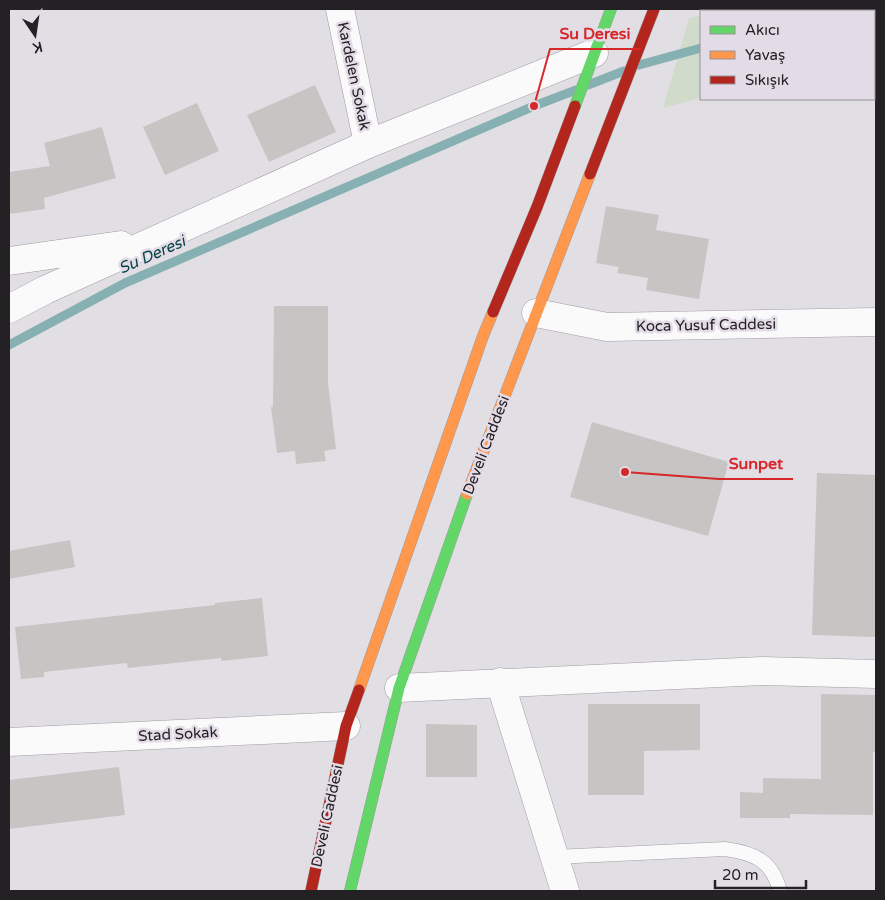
<svg xmlns="http://www.w3.org/2000/svg" width="885" height="900" viewBox="0 0 885 900" font-family="'Varela Round',sans-serif">
<style>
.green{fill:#d0dbcc}
.lines{fill:none;stroke-linecap:round;stroke-linejoin:round}
.stream{stroke:#86b0b2;stroke-width:9}
.building{fill:#c7c4c4}
.lane-casing{stroke:#9f9da1;stroke-width:15}
.street-casing{stroke:#9f9da1;stroke-width:29}
.fast-casing{stroke:#9f9da1;stroke-width:12}
.slow-casing{stroke:#9f9da1;stroke-width:12}
.jam-casing{stroke:#9f9da1;stroke-width:12}
.lane{stroke:#fbfafb;stroke-width:14}
.street{stroke:#fbfafb;stroke-width:28}
.fast{stroke:#63d668;stroke-width:11}
.slow{stroke:#ff974d;stroke-width:11}
.jam{stroke:#b3261e;stroke-width:11}
.labels{text-anchor:middle;dominant-baseline:central;stroke-width:5;stroke-linejoin:round;paint-order:stroke}
.street-label{font-size:15px;fill:#242125;stroke:#e3dce7}
.water-label{font-size:16px;font-style:italic;fill:#074244;stroke:#e3dce7}
.leader{fill:none;stroke:#d62828;stroke-width:2}
.callout-dot{fill:#d62828;stroke:#e3dce7;stroke-width:2}
.callout-label{font-size:16px;text-anchor:middle;font-weight:bold;fill:#d62828;stroke:#e3dce7;stroke-width:5;stroke-linejoin:round;paint-order:stroke}
</style>
<rect width="100%" height="100%" fill="#e2dfe4"/>
<!-- green -->
<path class="green" d="M739,9h137v42l-2,1v-41h-148z
M701,16v82l-38,10 26,-90z"/>
<g class="lines">
<!-- stream -->
<path class="stream" d="M830,11l8,-2
M639,65l62,-17
M588,85l36,-14
M9,345l116,-62 409,-177 42,-16"/>
</g>
<!-- building -->
<path class="building" d="M315,85l21,47 -67,30 -22,-47z
M197,103l22,48 -54,24 -22,-48z
M102,127l14,51 -72,20 1,11 -36,5v-42l41,-6 -6,-23z
M606,206l53,9 -3,15 53,9 -10,60 -53,-9 2,-12 -31,-5 2,-6 -23,-4z
M274,306h54v77l8,66 -12,2 2,10 -30,3 -1,-13 -18,2 -6,-46h2z
M592,422l137,40 -21,74 -138,-39z
M817,473l59,2v162l-64,-2z
M70,540l5,27 -66,12v-28z
M262,598l6,58 -47,5v-3l-93,10 -1,-5 -83,9v5l-23,2 -6,-52 200,-22v-2z
M821,694l55,1v57h-3v63l-83,-1v4h-50v-26l23,1v-15l58,1z
M588,704h112v46l-56,1v44h-56z
M426,724l51,1v52h-51z
M119,767l6,48 -116,14v-49z"/>
<g class="lines">
<defs>
<path id="lane" d="M554,857l171,-8c29,4 47,11 55,42"/>
<path id="street" d="M340,9l28,135
M9,261l112,-16
M9,309l36,-19 323,-146 226,-91
M536,313l71,14 269,-5
M500,682l65,209
M399,688l363,-17 114,3
M9,742l337,-16"/>
<path id="fast" d="M575,106l36,-97
M350,891l49,-203 68,-194"/>
<path id="slow" d="M467,494l123,-320
M359,690l124,-354 10,-24"/>
<path id="jam" d="M590,174l64,-165
M493,312l44,-105 38,-101
M311,891l35,-165 13,-36"/>
</defs>
<!-- lane casing -->
<use href="#lane" class="lane-casing"/>
<!-- street casing -->
<use href="#street" class="street-casing"/>
<!-- fast casing -->
<use href="#fast" class="fast-casing"/>
<!-- slow casing -->
<use href="#slow" class="slow-casing"/>
<!-- jam casing -->
<use href="#jam" class="jam-casing"/>
<!-- lane -->
<use href="#lane" class="lane"/>
<!-- street -->
<use href="#street" class="street"/>
<!-- fast -->
<use href="#fast" class="fast"/>
<!-- slow -->
<use href="#slow" class="slow"/>
<!-- jam -->
<use href="#jam" class="jam"/>
</g>
<g class="labels">
<!-- street labels -->
<g class="street-label">
<text transform="translate(354 76) rotate(78)">Kardelen Sokak</text>
<text transform="translate(706 325) rotate(-1)">Koca Yusuf Caddesi</text>
<text transform="translate(486 445) rotate(-69)">Develi Caddesi</text>
<text transform="translate(178 734) rotate(-3)">Stad Sokak</text>
<text transform="translate(327 816) rotate(-78)">Develi Caddesi</text>
</g>
<!-- water labels -->
<g class="water-label">
<text transform="translate(152 255) rotate(-24)">Su Deresi</text>
</g>
</g>
<!-- callouts -->
<path class="leader" d="M534 106L550 49H641M625 472L719 479H793"/>
<g class="callout-dot">
<circle cx="534" cy="106" r="5"/>
<circle cx="625" cy="472" r="5"/>
</g>
<g class="callout-label">
<text x="595" y="39">Su Deresi</text>
<text x="756" y="469">Sunpet</text>
</g>
<!-- border -->
<rect width="885" height="900" fill="none" stroke="#242125" stroke-width="20"/>
<!-- legend -->
<rect x="700" y="10" width="175" height="90" fill="#e3dce7" stroke="#979199"/>
<rect x="710" y="26" width="25" height="8" fill="#63d668" stroke="#979199"/>
<text x="745" y="35" font-size="15" fill="#242125">Akıcı</text>
<rect x="710" y="51" width="25" height="8" fill="#ff974d" stroke="#979199"/>
<text x="745" y="60" font-size="15" fill="#242125">Yavaş</text>
<rect x="710" y="76" width="25" height="8" fill="#b3261e" stroke="#979199"/>
<text x="745" y="85" font-size="15" fill="#242125">Sıkışık</text>
<!-- north arrow -->
<g transform="translate(35 35) rotate(167)" stroke="#e3dce7" stroke-width="4" paint-order="stroke">
<path d="M0-4L9 19L0 12L-9 19Z" fill="#242125"/>
<text y="-8" font-size="14" font-weight="bold" text-anchor="middle" fill="#242125">K</text>
</g>
<!-- scale -->
<path d="M715 880v8h91v-8" fill="none" stroke="#242125" stroke-width="2.5"/>
<text x="722" y="880" font-size="15" fill="#242125" stroke="#e3dce7" stroke-width="4" paint-order="stroke">20 m</text>
</svg>
